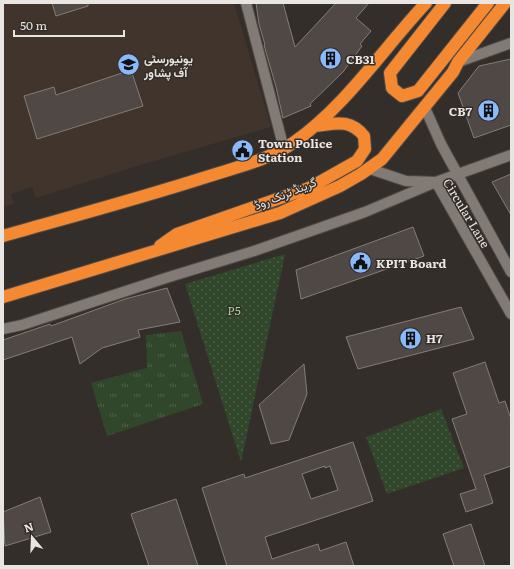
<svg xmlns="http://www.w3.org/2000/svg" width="514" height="569" viewBox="0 0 514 569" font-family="Literata,Vazirmatn,serif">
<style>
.built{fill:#41342c}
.grass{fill:url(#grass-tufts)}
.park{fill:url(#park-dots)}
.building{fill:#4f4844;stroke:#837c77;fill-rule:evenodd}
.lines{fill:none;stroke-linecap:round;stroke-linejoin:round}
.minor-casing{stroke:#514c48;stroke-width:12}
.highway-casing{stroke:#514c48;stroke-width:14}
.minor{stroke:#827a75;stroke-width:10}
.highway{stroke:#f58932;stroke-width:12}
.labels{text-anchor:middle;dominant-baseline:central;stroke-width:3;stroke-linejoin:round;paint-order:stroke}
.poi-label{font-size:12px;font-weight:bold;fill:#e9e5e2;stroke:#342e2a;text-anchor:start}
.street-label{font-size:12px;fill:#e9e5e2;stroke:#342e2a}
.park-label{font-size:12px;font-style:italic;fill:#a5dc97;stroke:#342e2a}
</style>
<defs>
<pattern id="grass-tufts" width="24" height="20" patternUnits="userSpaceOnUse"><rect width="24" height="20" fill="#31472b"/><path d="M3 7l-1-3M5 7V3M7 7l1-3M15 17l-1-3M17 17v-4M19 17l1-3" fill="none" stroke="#4f6149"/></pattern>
<pattern id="park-dots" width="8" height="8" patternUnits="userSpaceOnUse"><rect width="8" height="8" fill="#31472b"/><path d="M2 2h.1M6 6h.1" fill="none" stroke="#4f6149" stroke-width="1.8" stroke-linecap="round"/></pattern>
</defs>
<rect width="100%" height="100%" fill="#342e2a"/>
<!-- built -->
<path class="built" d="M3,3h231l37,124 -131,38 -104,33 -4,-11 -21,7 3,10 -11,3z"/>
<!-- grass -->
<path class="grass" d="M181,331l22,73 -96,32 -16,-53 56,-15 -1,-33z"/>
<!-- park -->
<path class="park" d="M285,254l-44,208 -56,-178z
M441,409l23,59 -77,26 -21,-57z"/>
<!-- building -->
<path class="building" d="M52,3h36v3l-32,10z
M256,3h27l12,44 41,-44h33l-13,15 15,13 -11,13 2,2 -19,26 -33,32 1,2 -28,12 -7,-31 -12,-42h1l-6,-21z
M511,59v66l-37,13 -16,-45 21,-27z
M131,70l12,36 -106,33 -13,-43 30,-9 2,8z
M511,174v41l-19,-33z
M413,227l11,29 -123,43 -5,-29z
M167,288l13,34 -42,8 2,7 -38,11 -22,16 -8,-27 -69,23v-20l47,-16 1,2 74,-27z
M461,307l13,32 -116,30 -12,-32z
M485,362l14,41 6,-2 6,18v47l-27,9 9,28 -27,9 -6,-18 16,-5 -24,-70 15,-5 -14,-41z
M304,364l3,30 -18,46 -18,4 -12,-39z
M353,442l20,59 -108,36 7,22 46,-15 2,7 26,-9 8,24h-127l-25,-78 42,-14 1,4zM325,466v2l5,-2 8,24 -27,9 -9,-25z
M40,497l11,35 -46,14 -2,-34z
M176,499l22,67h-49l-18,-52z
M471,524l14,42h-31l-11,-32z"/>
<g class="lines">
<defs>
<path id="minor" d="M246,3l38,146
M458,62l53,-19
M425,108l16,36 70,128
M370,169l36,12 30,1 75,132
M3,329l19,-4 147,-48 85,-26 111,-39 71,-30 75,-27"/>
<path id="highway" d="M445,3l-55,70 2,15 10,8 16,-5 70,-88
M3,236c67,-19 134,-37 200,-58 30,-10 64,-17 90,-35 53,-37 89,-93 133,-140
M160,246l17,-12 132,-46 48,-27 8,-12 -1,-13c-15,-18 -29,-12 -49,-10
M3,297l277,-84 60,-27 21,-12 21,-15 71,-87 5,-10 47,-59"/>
</defs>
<!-- minor casing -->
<use href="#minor" class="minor-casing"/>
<!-- highway casing -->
<use href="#highway" class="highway-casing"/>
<!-- minor -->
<use href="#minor" class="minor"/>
<!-- highway -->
<use href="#highway" class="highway"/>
</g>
<!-- icons -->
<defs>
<symbol id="building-disc" viewBox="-11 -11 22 22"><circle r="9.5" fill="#88bafc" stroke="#342e2a"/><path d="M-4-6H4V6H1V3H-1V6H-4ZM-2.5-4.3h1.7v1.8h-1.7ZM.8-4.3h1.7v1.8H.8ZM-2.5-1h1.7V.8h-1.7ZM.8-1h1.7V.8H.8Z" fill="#111"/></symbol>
<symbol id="university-disc" viewBox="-11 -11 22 22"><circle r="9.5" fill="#88bafc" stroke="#342e2a"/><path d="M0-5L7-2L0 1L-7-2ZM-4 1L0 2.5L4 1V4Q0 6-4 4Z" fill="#111"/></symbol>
<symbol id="civic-disc" viewBox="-11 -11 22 22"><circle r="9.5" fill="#88bafc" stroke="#342e2a"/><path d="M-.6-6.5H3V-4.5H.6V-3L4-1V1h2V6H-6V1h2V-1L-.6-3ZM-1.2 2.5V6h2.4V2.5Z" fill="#111"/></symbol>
</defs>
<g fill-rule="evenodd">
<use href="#building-disc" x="318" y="46" width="25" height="25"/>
<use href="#university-disc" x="116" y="52" width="25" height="25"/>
<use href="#building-disc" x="476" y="98" width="25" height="25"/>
<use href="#civic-disc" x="230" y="138" width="25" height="25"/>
<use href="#civic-disc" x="348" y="250" width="25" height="25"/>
<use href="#building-disc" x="398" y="326" width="25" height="25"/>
</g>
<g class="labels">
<!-- poi labels -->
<g class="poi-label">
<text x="144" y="58">یونیورسٹی<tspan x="144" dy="14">آف پشاور</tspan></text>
<text x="346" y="59">CB31</text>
<text x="472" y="111" text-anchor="end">CB7</text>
<text x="258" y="143">Town Police<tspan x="258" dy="14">Station</tspan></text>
<text x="376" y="263">KPIT Board</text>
<text x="426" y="338">H7</text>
</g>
<!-- street labels -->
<g class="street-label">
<text transform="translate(285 193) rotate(-22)">گرینڈ ٹرنک روڈ</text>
<text transform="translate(467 213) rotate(59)">Circular Lane</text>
</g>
<!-- park labels -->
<g class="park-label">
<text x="234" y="310">P5</text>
</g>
</g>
<!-- border -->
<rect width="514" height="569" fill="none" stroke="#e9e5e2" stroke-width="8"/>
<!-- north arrow -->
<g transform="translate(32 537) rotate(341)" stroke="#342e2a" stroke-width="3" paint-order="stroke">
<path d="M0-3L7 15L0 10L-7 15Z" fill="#e9e5e2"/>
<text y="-6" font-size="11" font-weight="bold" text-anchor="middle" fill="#e9e5e2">N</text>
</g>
<!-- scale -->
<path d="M14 30v6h110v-6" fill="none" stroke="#e9e5e2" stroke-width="2"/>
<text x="20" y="30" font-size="12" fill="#e9e5e2" stroke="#342e2a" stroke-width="3" paint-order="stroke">50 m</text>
</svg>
